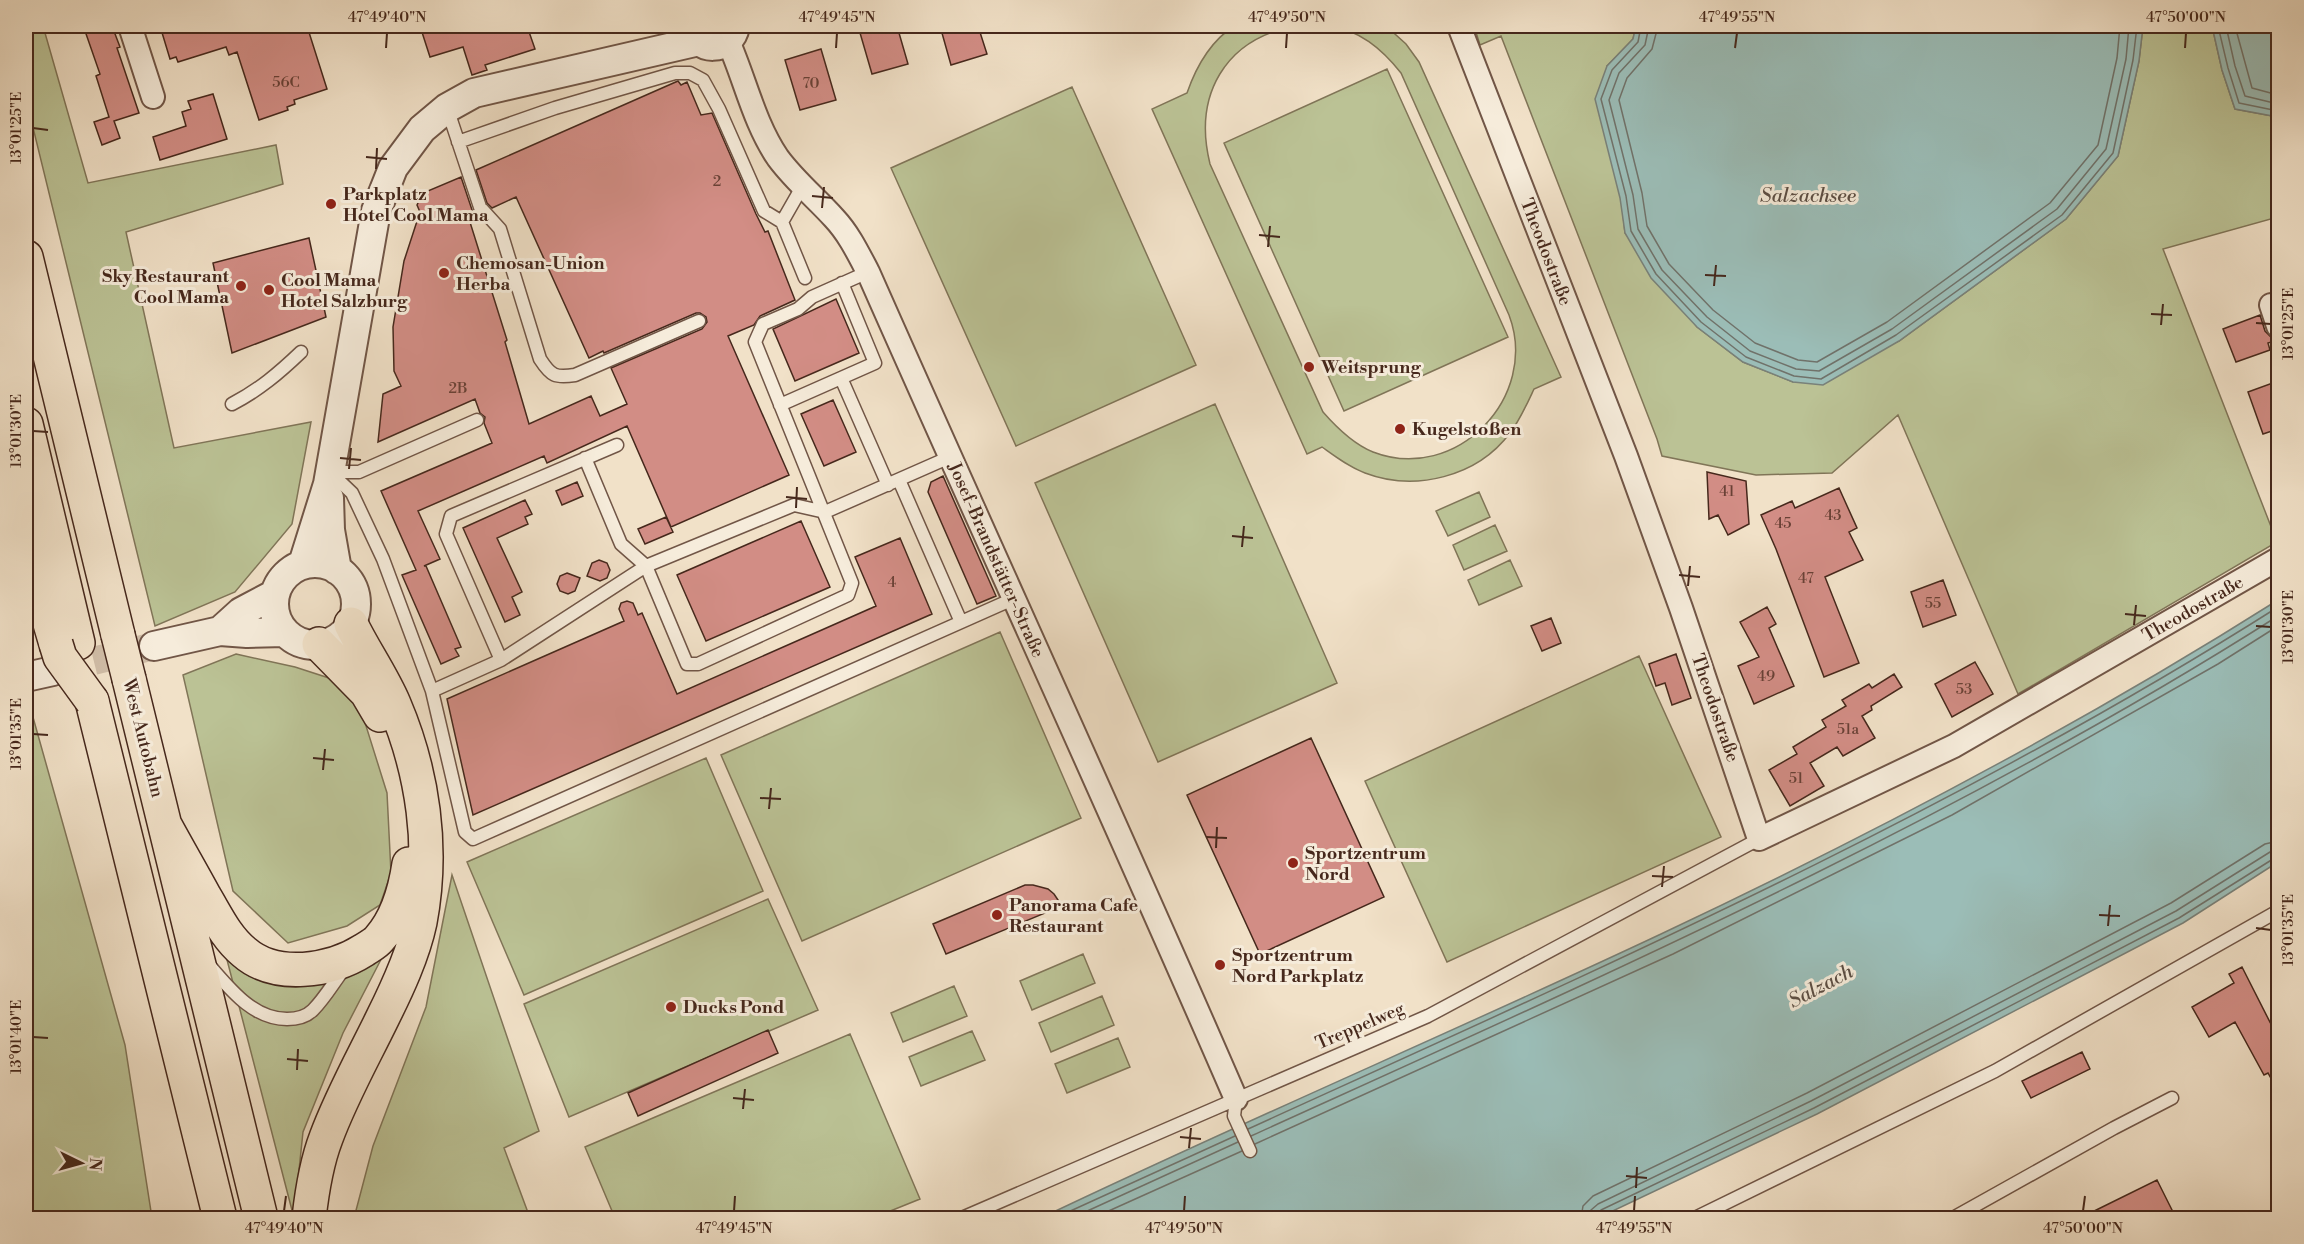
<svg xmlns="http://www.w3.org/2000/svg" width="2304" height="1244" font-family="'Libre Bodoni',serif">
  <style>
    .green { fill: #bbc295; stroke: #807558; stroke-width: 1.5 }
    .water { fill: #9bbdb7; stroke: #798179; stroke-width: 1.5 }
    .lines { fill: none; stroke-linecap: round; stroke-linejoin: round }
    .shore { stroke: #70726a; stroke-width: 1.5 }
    .building { fill: #d28d85; stroke: #46281c; stroke-width: 1.5 }
    .tertiary-tunnel { stroke: #cfbca6; stroke-width: 28; stroke-dasharray: 28 14; stroke-linecap: butt }
    .service-casing { stroke: #715647; stroke-width: 15 }
    .minor-casing { stroke: #715647; stroke-width: 26 }
    .tertiary-casing { stroke: #715647; stroke-width: 32 }
    .motorway-casing { stroke: #46281c; stroke-width: 36 }
    .service { stroke: #f6ecdb; stroke-width: 12 }
    .minor { stroke: #f6ecdb; stroke-width: 22 }
    .tertiary { stroke: #f6ecdb; stroke-width: 28 }
    .motorway { stroke: #f1e1c8; stroke-width: 33 }
    .rail { stroke: #46281c; stroke-width: 4.5; stroke-dasharray: 10 10; stroke-linecap: butt }
    .motorway-bridge-casing { stroke: #46281c; stroke-width: 36; stroke-linecap: butt }
    .motorway-bridge { stroke: #f1e1c8; stroke-width: 33 }
    .ticks { fill: none; stroke: #46281c; stroke-width: 2 }
    .poi-dot { fill: #8f2418; stroke: #f6ecdb; stroke-width: 2 }
    .labels { text-anchor: middle; dominant-baseline: central; stroke-width: 6; stroke-linejoin: round; paint-order: stroke }
    .number-label { font-size: 15px; fill: #694136 }
    .poi-label { font-size: 18px; font-weight: bold; fill: #46281c; stroke: #f6ecdb; text-anchor: start }
    .street-label { font-size: 18px; fill: #46281c; stroke: #f6ecdb }
    .water-label { font-size: 20px; font-style: italic; fill: #5b4d43; stroke: #f6ecdb }
    .neatline { fill: none; stroke: #46281c; stroke-width: 2 }
    .ticks-label { font-size: 15px; text-anchor: middle; fill: #46281c }
  </style>
  <rect width="100%" height="100%" fill="#f1e1c8"/>
  <filter id="stains"><feTurbulence type="fractalNoise" baseFrequency=".00333" numOctaves="4"/><feColorMatrix values="0 0 0 0 .2 0 0 0 0 .09 0 0 0 0 .02 0 0 0 .5 -.17"/></filter>
  <radialGradient id="worn" r=".72"><stop offset=".6" stop-color="#630" stop-opacity="0"/><stop offset="1" stop-color="#630" stop-opacity=".3"/></radialGradient>
  <path class="green" d="M26 26H43L88 183 276 145 283 184 126 232 174 448 311 422 292 524 235 592 155 626 26 99Z
    M1234 26H1295C1225 39 1193 95 1210 164L1323 412C1337 428 1353 444 1373 452 1456 484 1540 397 1509 315L1401 73C1382 49 1359 29 1327 26H1386L1406 44 1419 62 1561 377 1534 389C1527 404 1520 420 1510 433 1477 477 1415 492 1365 473 1349 467 1336 457 1322 447L1307 454 1152 109 1187 93C1196 67 1211 41 1234 26Z
    M1474 26H1636L1633 39 1607 66 1625 233 1697 327 1743 362 1793 382 1899 341 2066 219 2118 156 2139 61 2143 26H2212L2222 70 2235 109 2278 117V217L2163 249 2277 542 2018 694 1898 415 1832 473 1756 475 1662 456 1657 439 1501 36 1480 45Z
    M1387 69 1508 337 1344 411 1224 143Z
    M1072 87 1196 365 1016 446 891 168Z
    M1215 404 1337 683 1158 762 1035 483Z
    M1479 492 1490 517 1448 536 1436 511Z
    M1495 525 1507 551 1464 570 1453 545Z
    M1510 560 1522 586 1479 605 1468 580Z
    M1000 632 1081 818 802 941 721 755Z
    M236 654 295 667 335 680 362 713 387 793 391 873 380 905 347 926 288 943 233 891 183 675Z
    M1639 656 1721 837 1447 962 1365 781Z
    M29 703 125 1045 152 1218H26V704Z
    M706 758 763 891 524 995 467 862Z
    M452 875 539 1131 504 1148 530 1218H354L373 1146 426 1007Z
    M768 899 818 1010 569 1117 524 1004Z
    M389 944 343 1033 303 1132 294 1218 225 952 274 980Z
    M1083 954 1095 983 1032 1010 1020 981Z
    M954 986 967 1016 903 1042 891 1013Z
    M1102 996 1114 1025 1051 1052 1039 1023Z
    M972 1031 985 1060 921 1086 909 1057Z
    M850 1034 920 1199 873 1218H615L585 1147Z
    M1118 1038 1130 1067 1067 1093 1055 1064Z"/>
  <path class="water" d="M1636 26H2143L2139 61 2118 156 2066 219 1899 341 1823 385 1793 382 1743 362 1697 327 1651 278 1625 233 1620 198 1595 99 1607 66 1633 39Z
    M2212 26H2278V117L2235 109 2222 70Z
    M2278 600V862L2183 923 1817 1114 1598 1218H1041C1246 1120 1455 1031 1661 934 1871 835 2082 724 2278 600Z"/>
  <g class="lines">
    <path class="shore" d="M1641 26 1638 42 1612 70 1601 99 1626 196 1631 231 1656 274 1701 322 1746 357 1794 376 1821 379 1896 335 2062 215 2113 153 2133 60 2137 26
      M1649 26 1645 45 1619 73 1609 100 1633 195 1638 229 1662 270 1707 317 1750 351 1796 369 1819 371 1892 329 2057 209 2106 149 2126 59 2129 26
      M1658 26 1652 49 1627 78 1619 100 1642 193 1647 226 1669 264 1713 310 1755 343 1798 360 1817 362 1887 322 2050 203 2098 145 2117 58 2120 26
      M2218 26 2228 68 2239 103 2278 111
      M2226 26 2235 66 2245 96 2278 104
      M2235 26 2252 88 2278 95
      M1248 1129C1599 969 1952 814 2278 607
      M1251 1136C1601 977 1954 822 2278 616
      M1255 1144 1673 954 1952 815 2218 664 2278 626
      M1055 1218 1235 1136
      M1072 1218 1238 1142
      M1093 1218 1242 1151
      M1581 1218 1583 1206 1593 1196 1807 1093 2171 903 2265 844 2278 841
      M1590 1218 1591 1210 1598 1204 1811 1101 2176 911 2270 852 2278 850
      M1597 1218 1601 1210 1814 1108 2179 918 2273 859 2278 858"/>
  </g>
  <path class="building" d="M92 26H112L120 47 117 48 139 113 114 121 120 138 102 145 94 122 109 117 96 76 100 74 84 28Z
    M160 26H307L327 89 294 100 295 104 287 107 288 110 259 120 237 52 229 55 226 47 178 62 176 57 170 59Z
    M420 26H527L535 49 485 65 487 70 472 75 463 47 430 57Z
    M858 26H897L908 64 872 74Z
    M940 26H978L987 54 951 65Z
    M821 49 836 100 800 110 785 60Z
    M678 81 681 85 687 82 701 115 712 113 756 214 765 232 768 231 795 300 760 316 754 325 728 336 789 475 671 527 627 426 547 463 544 456 418 511 440 559 424 566H426L461 647 455 649 459 656 441 664 402 575 416 570 381 491 492 443 484 423 485 417 480 413 475 399 378 442 383 394 401 386 394 371 393 327 404 261 420 212 417 205 423 193 461 177 472 210 477 216 469 219 507 340 505 342 529 424 591 396 600 416 627 404 611 368 702 329 707 322 706 317 700 313H696L604 353 603 351 589 358 516 197 492 208 487 203 476 170Z
    M213 94 227 139 160 160 153 137 186 126 182 112 191 109 188 101Z
    M309 238 326 317 232 353 213 263Z
    M836 299 859 353 795 381 773 329Z
    M2260 315 2265 331 2275 341 2268 343 2270 350 2236 362 2223 329Z
    M2278 381V429L2263 434 2248 392Z
    M833 400 856 452 824 466 801 414Z
    M1707 472 1746 481 1749 524 1728 535 1718 515 1709 519Z
    M943 476 996 596 977 604 928 492 931 482Z
    M577 482 583 496 562 505 556 491Z
    M1839 488 1857 528 1849 532 1863 560 1825 577 1859 663 1824 677 1776 549 1761 515 1792 501 1795 508Z
    M525 500 532 514 525 517 528 524 497 538 522 592 512 597 520 615 505 622 463 528Z
    M666 517 673 532 645 544 638 529Z
    M801 521 830 587 706 641 677 575Z
    M900 538 932 614 473 815 447 699 624 621 619 609 621 603 627 601 633 603 638 615 642 613 677 694 876 606 855 557Z
    M599 560 607 563 610 570 607 578 600 581 587 576 592 563Z
    M567 573 580 578 575 591 568 594 560 591 557 584 560 576Z
    M1943 580 1956 615 1923 627 1911 592Z
    M1767 607 1776 624 1769 628 1794 686 1754 704 1738 666 1759 657 1740 622Z
    M1551 618 1561 643 1542 651 1531 626Z
    M1676 654 1691 698 1672 705 1665 683 1656 686 1649 664Z
    M1975 662 1993 694 1952 717 1935 684Z
    M1894 674 1902 687 1871 706 1872 710 1862 716 1875 738 1843 756 1837 747 1810 763 1824 786 1790 806 1769 770 1797 754 1793 747 1826 727 1822 720 1846 706 1842 700 1869 684 1872 688Z
    M1311 738 1384 897 1260 954 1187 795Z
    M1025 885H1033L1048 889 1054 894 1062 906 946 954 933 924Z
    M2242 967 2278 1038V1091L2268 1073 2264 1075 2235 1022 2209 1037 2192 1007 2234 983 2229 974Z
    M768 1030 778 1053 638 1116 628 1093Z
    M2082 1052 2090 1069 2031 1098 2022 1081Z
    M2157 1180 2176 1218H2080Z"/>
  <g class="lines">
    <path class="tertiary-tunnel" d="M53 671 154 646"/>
    <g class="service-casing">
      <path id="service" d="M447 108 480 207 500 229 540 359C551 376 555 378 575 375L699 321
        M458 142 555 108 675 73H690L703 80 719 109 764 211 782 222 805 278
        M782 222 802 187
        M841 378 888 485
        M232 404C259 390 279 373 301 352
        M780 405 875 363 842 283
        M585 458 621 544 646 566 687 664H698L848 595 852 583 755 342 763 324 798 309 812 297 868 272
        M330 472H359L477 420
        M331 473 352 493 383 559 432 691 465 832 473 839 1013 599
        M899 480 961 622
        M501 660 446 534 451 516 617 445
        M432 691 501 660 646 566 794 505 825 512 950 457
        M209 965C230 989 253 1019 287 1019 297 1019 306 1017 313 1010 325 998 334 982 344 969
        M1236 1099 1234 1116 1250 1151
        M962 1218 1428 1016 1759 839
        M1695 1218 1995 1071 2278 911
        M1953 1218 2114 1128 2172 1098"/>
    </g>
    <g class="minor-casing">
      <path id="minor" d="M130 26 153 97
        M1459 26 1626 456 1681 608 1759 839 1954 746 2278 559
        M728 41C745 79 754 123 778 158 795 181 816 198 834 218 849 234 858 253 868 272 990 548 1116 822 1236 1099
        M2271 305 2278 326"/>
    </g>
    <g class="tertiary-casing">
      <path id="tertiary" d="M692 26C695 53 731 52 735 26
        M329 498 330 530 337 570
        M274 604a41 41 0 1 1 82 0a41 41 0 1 1-82 0Z
        M303 564 328 484 376 211 393 168 422 129 447 108 474 93 699 41
        M220 631 241 612 275 594
        M154 646 220 631 247 633 285 632
        M26 677 53 671"/>
    </g>
    <g class="motorway-casing">
      <path id="motorway" d="M26 257 118 635
        M26 424 78 643
        M26 542 56 644
        M319 644 367 693 380 715
        M129 679 261 1218
        M92 701 220 1218
        M165 825C178 849 192 873 205 897 217 917 226 937 244 952 276 980 331 971 364 950 368 947 375 944 379 939 397 919 405 891 409 864
        M309 1218C312 1191 316 1164 326 1138 341 1097 363 1058 382 1019 397 989 413 955 420 922 434 848 423 772 394 704 382 676 364 651 351 624"/>
    </g>
    <use href="#service" class="service"/>
    <use href="#minor" class="minor"/>
    <use href="#tertiary" class="tertiary"/>
    <use href="#motorway" class="motorway"/>
    <path class="rail" d="M2269 1218 2278 1212"/>
    <g class="motorway-bridge-casing">
      <path id="motorway-bridge" d="M118 635 129 679
        M56 644 60 657 92 701"/>
    </g>
    <use href="#motorway-bridge" class="motorway-bridge"/>
  </g>
  <path class="ticks" d="M386 48 387 33M836 48 837 33M1286 48 1287 33M1735 48 1737 33M2185 48 2186 33M33 128 48 130M366 157 387 159M376 169 377 148M812 196 833 198M822 208 824 187M1259 235 1280 237M1268 247 1270 226M1705 275 1726 276M1714 286 1716 265M2151 314 2172 315M2256 323 2271 324M2161 325 2163 304M33 431 48 432M340 458 361 460M349 469 351 448M786 497 807 499M796 508 797 487M1232 536 1253 538M1242 547 1244 526M1679 575 1700 577M1688 586 1690 566M2125 614 2146 616M2134 625 2136 605M2256 626 2271 627M33 734 48 735M313 758 334 760M323 770 325 749M760 798 781 799M769 809 771 788M1206 837 1227 838M1216 848 1217 827M1652 876 1673 877M1662 887 1664 866M2099 915 2120 916M2108 926 2110 905M2256 928 2271 930M33 1037 48 1038M287 1059 308 1061M297 1070 298 1049M733 1098 754 1100M743 1109 745 1089M1180 1137 1201 1139M1189 1148 1191 1128M1626 1176 1647 1178M1636 1188 1637 1167M284 1211 286 1196M734 1211 735 1196M1184 1211 1185 1196M1634 1211 1635 1196M2083 1211 2085 1196"/>
  <g class="poi-dot">
    <circle cx="331" cy="204" r="6"/>
    <circle cx="444" cy="273" r="6"/>
    <circle cx="241" cy="286" r="6"/>
    <circle cx="269" cy="290" r="6"/>
    <circle cx="1309" cy="367" r="6"/>
    <circle cx="1400" cy="429" r="6"/>
    <circle cx="1293" cy="863" r="6"/>
    <circle cx="997" cy="915" r="6"/>
    <circle cx="1220" cy="965" r="6"/>
    <circle cx="671" cy="1007" r="6"/>
  </g>
  <g class="labels">
    <g class="number-label">
      <text x="286" y="82">56C</text>
      <text x="811" y="83">70</text>
      <text x="717" y="181">2</text>
      <text x="458" y="388">2B</text>
      <text x="1727" y="491">41</text>
      <text x="1833" y="515">43</text>
      <text x="1783" y="523">45</text>
      <text x="1806" y="578">47</text>
      <text x="892" y="582">4</text>
      <text x="1933" y="603">55</text>
      <text x="1766" y="676">49</text>
      <text x="1964" y="689">53</text>
      <text x="1848" y="729">51a</text>
      <text x="1796" y="778">51</text>
    </g>
    <g class="poi-label">
      <text x="343" y="194">Parkplatz<tspan x="343" dy="21">Hotel Cool Mama</tspan></text>
      <text x="456" y="263">Chemosan-Union<tspan x="456" dy="21">Herba</tspan></text>
      <text x="229" y="276" text-anchor="end">Sky Restaurant<tspan x="229" dy="21">Cool Mama</tspan></text>
      <text x="281" y="280">Cool Mama<tspan x="281" dy="21">Hotel Salzburg</tspan></text>
      <text x="1321" y="367">Weitsprung</text>
      <text x="1412" y="429">Kugelstoßen</text>
      <text x="1305" y="853">Sportzentrum<tspan x="1305" dy="21">Nord</tspan></text>
      <text x="1009" y="905">Panorama Cafe<tspan x="1009" dy="21">Restaurant</tspan></text>
      <text x="1232" y="955">Sportzentrum<tspan x="1232" dy="21">Nord Parkplatz</tspan></text>
      <text x="683" y="1007">Ducks Pond</text>
    </g>
    <g class="street-label">
      <text transform="translate(1546 252) rotate(69)">Theodostraße</text>
      <text transform="translate(996 560) rotate(66)">Josef-Brandstätter-Straße</text>
      <text transform="translate(2193 609) rotate(-30)">Theodostraße</text>
      <text transform="translate(1715 708) rotate(71)">Theodostraße</text>
      <text transform="translate(143 738) rotate(76)">West Autobahn</text>
      <text transform="translate(1360 1026) rotate(-23)">Treppelweg</text>
    </g>
    <g class="water-label">
      <text x="1808" y="196">Salzachsee</text>
      <text transform="translate(1821 987) rotate(-28)">Salzach</text>
    </g>
  </g>
  <rect width="2304" height="1244" fill="none" stroke="#f1e1c8" stroke-width="66"/>
  <g transform="translate(81 1163) rotate(95)" stroke="#f6ecdb" stroke-width="4.5" paint-order="stroke">
  <path d="M0-4.5L10 22L0 15L-10 22Z" fill="#46281c"/>
  <text y="-9" font-size="16" font-weight="bold" text-anchor="middle" fill="#46281c">N</text>
  </g>
  <rect x="33" y="33" width="2238" height="1178" class="neatline"/>
  <g class="ticks-label">
    <text x="387" y="22">47°49'40"N</text>
    <text x="837" y="22">47°49'45"N</text>
    <text x="1287" y="22">47°49'50"N</text>
    <text x="1737" y="22">47°49'55"N</text>
    <text x="2186" y="22">47°50'00"N</text>
    <text transform="translate(16 128) rotate(-90)" y="5">13°01'25"E</text>
    <text transform="translate(2288 324) rotate(-90)" y="5">13°01'25"E</text>
    <text transform="translate(16 431) rotate(-90)" y="5">13°01'30"E</text>
    <text transform="translate(2288 627) rotate(-90)" y="5">13°01'30"E</text>
    <text transform="translate(16 734) rotate(-90)" y="5">13°01'35"E</text>
    <text transform="translate(2288 930) rotate(-90)" y="5">13°01'35"E</text>
    <text transform="translate(16 1037) rotate(-90)" y="5">13°01'40"E</text>
    <text x="284" y="1233">47°49'40"N</text>
    <text x="734" y="1233">47°49'45"N</text>
    <text x="1184" y="1233">47°49'50"N</text>
    <text x="1634" y="1233">47°49'55"N</text>
    <text x="2083" y="1233">47°50'00"N</text>
  </g>
  <rect width="100%" height="100%" filter="url(#stains)"/>
  <rect width="100%" height="100%" fill="url(#worn)"/>
</svg>
